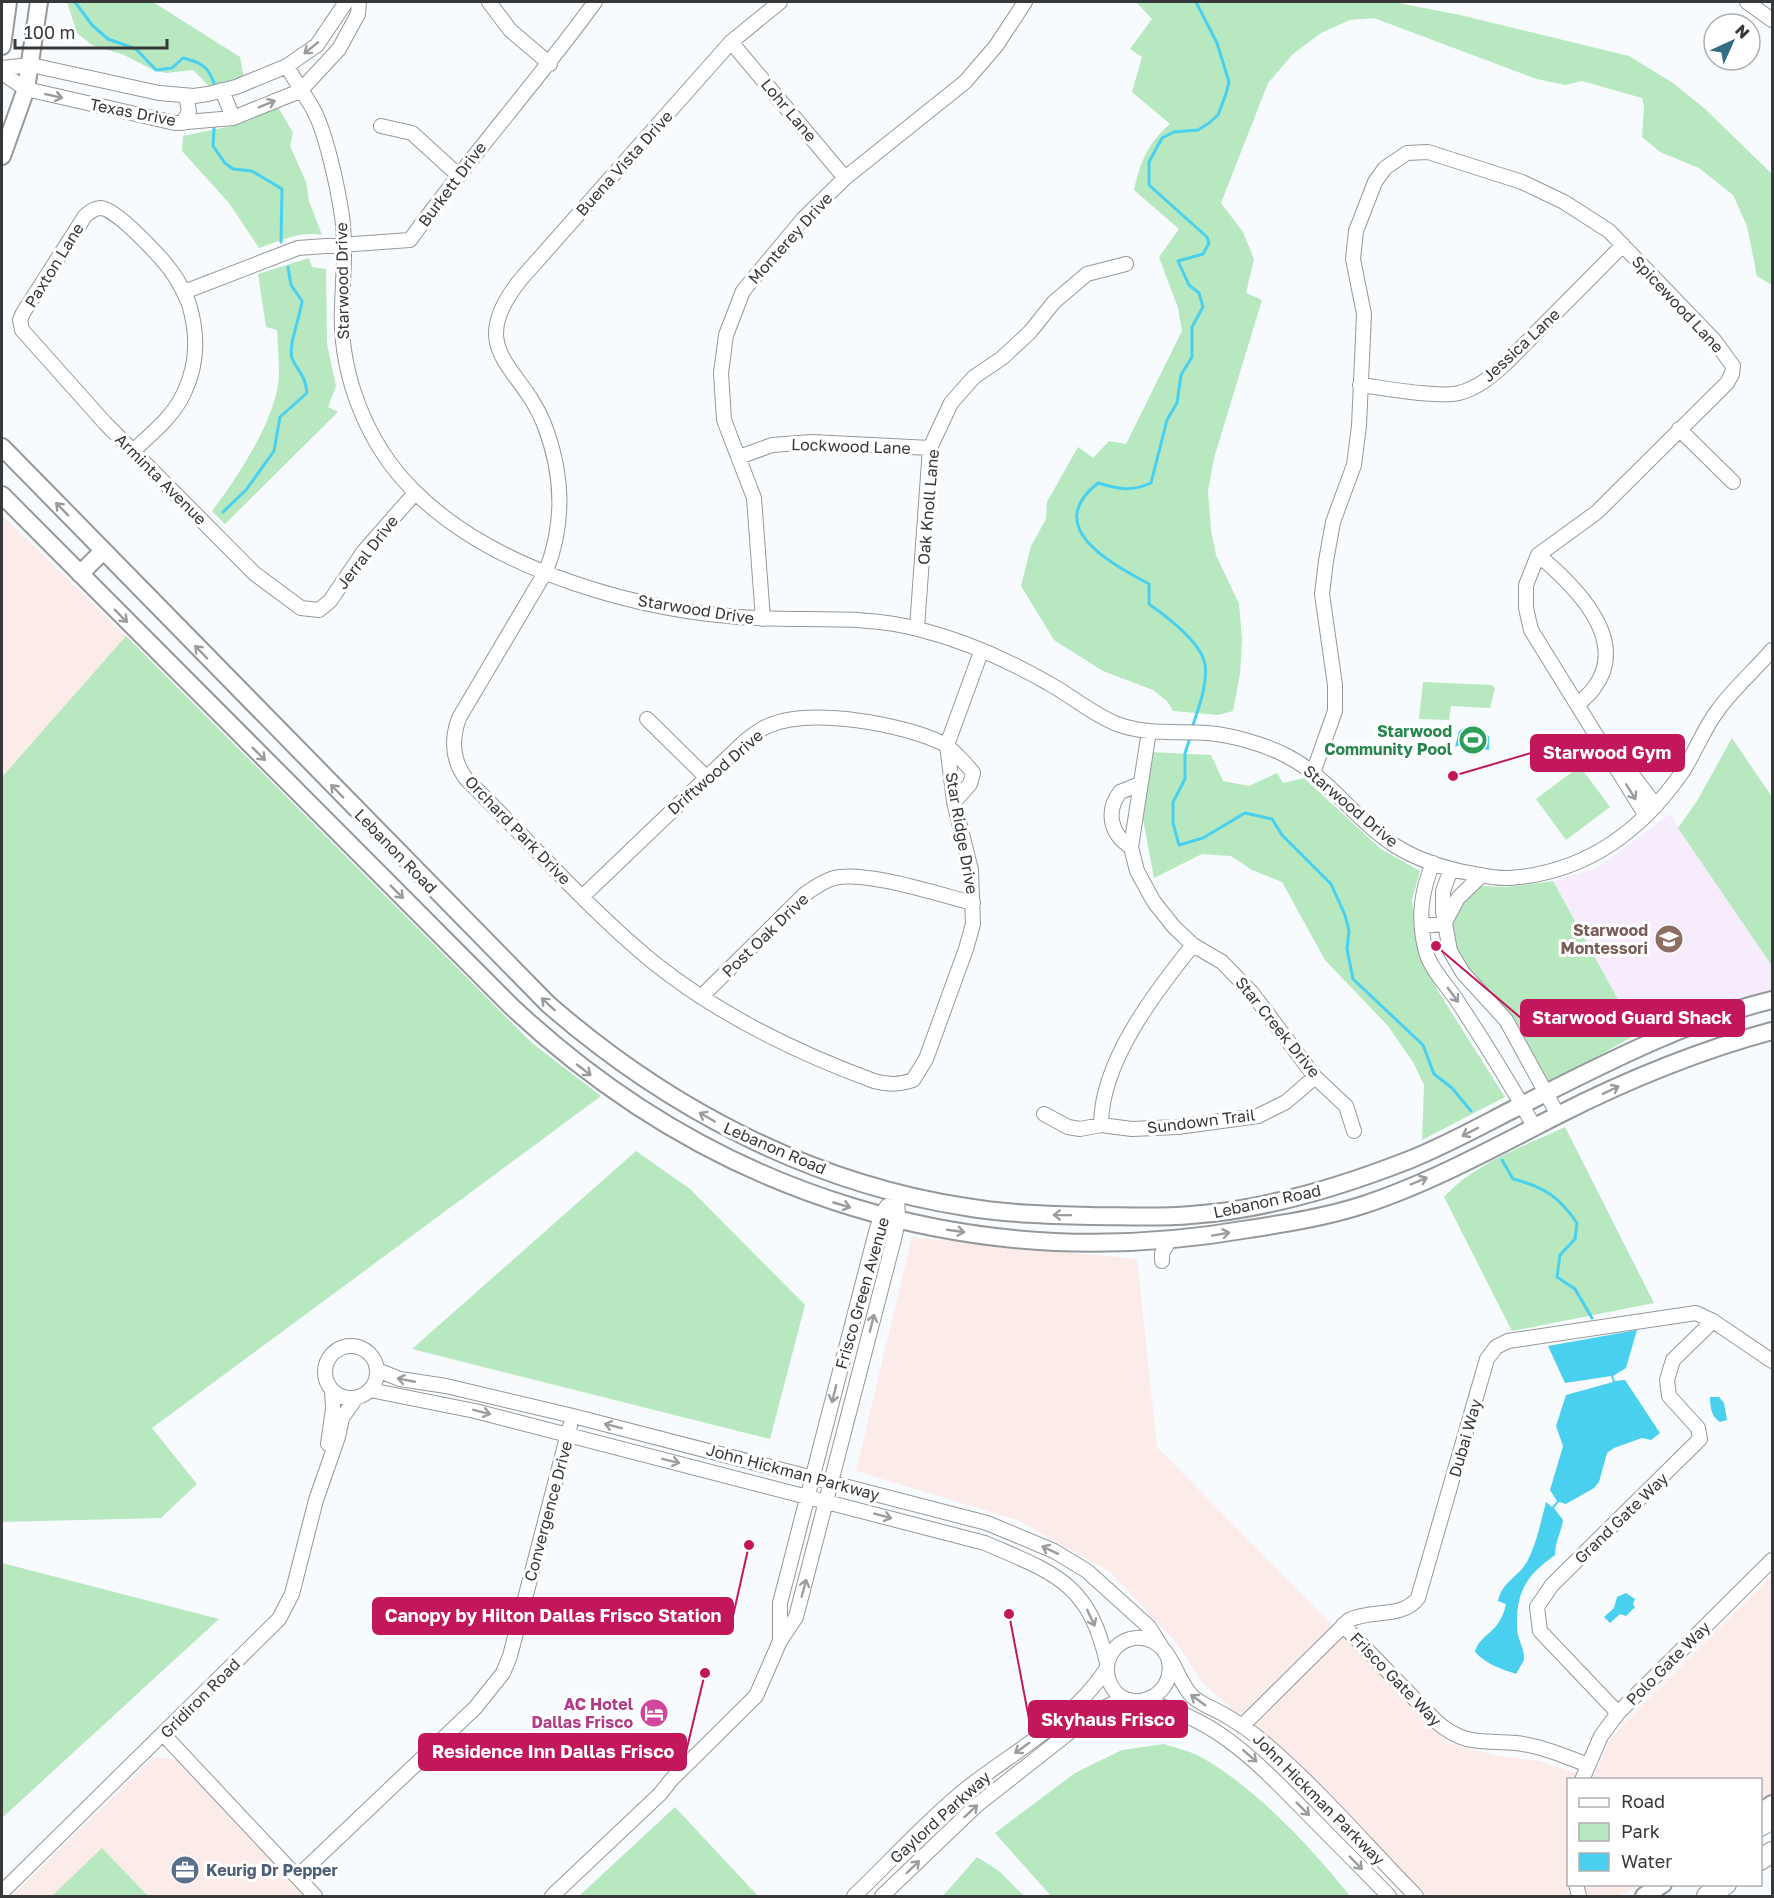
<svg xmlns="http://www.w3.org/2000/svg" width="1774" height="1898" font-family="'Golos Text',sans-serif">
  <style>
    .commercial { fill: #fcece9 }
    .education { fill: #f6ecfc }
    .green { fill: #b7e8bf }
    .water { fill: #4ad0ef }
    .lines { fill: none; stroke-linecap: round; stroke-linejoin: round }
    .stream { stroke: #4ad0ef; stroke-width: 3 }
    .minor-casing { stroke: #95989b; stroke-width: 16 }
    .major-casing { stroke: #95989b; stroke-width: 20 }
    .highway-casing { stroke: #95989b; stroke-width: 22 }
    .minor { stroke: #fff; stroke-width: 14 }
    .major { stroke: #fff; stroke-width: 16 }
    .highway { stroke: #fff; stroke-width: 20 }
    .oneway { stroke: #9b9c9c }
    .labels { text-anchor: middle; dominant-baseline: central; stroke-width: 6; stroke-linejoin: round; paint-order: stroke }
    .street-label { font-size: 16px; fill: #37383a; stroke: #fff }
    .leisure-label { font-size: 16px; font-weight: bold; fill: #27864d; stroke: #fff; text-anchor: end }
    .education-label { font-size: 16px; font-weight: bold; fill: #785e54; stroke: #fff; text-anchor: end }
    .hotel-label { font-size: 16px; font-weight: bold; fill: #b23c85; stroke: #fff; text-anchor: end }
    .service-label { font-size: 16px; font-weight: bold; fill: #4e5e75; stroke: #fff; text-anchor: start }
    .leader { fill: none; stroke: #c2185b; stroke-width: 2 }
    .callout-dot { fill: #c2185b; stroke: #fff; stroke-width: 2 }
    .callout { fill: #c2185b; stroke: #c2185b; stroke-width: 2 }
    .callout-label { font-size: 18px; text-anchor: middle; font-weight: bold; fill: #fff }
  </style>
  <rect width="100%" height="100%" fill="#f7fbfe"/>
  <path class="commercial" d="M2 515 126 636 2 777Z
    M912 1237 1137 1259 1157 1447 1448 1743 1495 1755 1540 1761 1592 1779 1609 1741 1625 1722 1772 1575V1799L1761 1808 1760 1780H1568V1884L1641 1885 1617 1896H1427L1318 1785 1204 1684 1173 1639 1110 1572 1017 1520 856 1471Z
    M154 1757 178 1760 308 1896H12Z"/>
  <path class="education" d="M1670 814 1772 966V991L1637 1034 1553 881 1597 868Z"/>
  <path class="green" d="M67 2H153L240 57 244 79 210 87 193 70 167 73 155 71 124 55 92 45 77 33Z
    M1136 2H1393L1460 15 1629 56 1673 83 1704 108 1772 174V285L1757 276 1747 226 1733 195 1699 168 1660 152 1642 137 1644 107 1642 98 1582 81 1565 85 1537 79 1374 18 1350 20 1321 33 1293 54 1268 83 1221 203 1243 232 1254 259 1246 293 1262 300 1214 458 1208 491 1211 530 1216 555 1239 604 1242 639 1240 674 1233 711 1218 715 1173 711 1167 701 1153 690 1103 671 1054 640 1021 586 1031 546 1046 519 1047 502 1078 447 1093 458 1109 441 1126 444 1182 331 1178 308 1159 257 1179 229 1134 190C1140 162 1148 143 1170 124L1132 92 1142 57 1130 49 1152 19Z
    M278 107 293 133 290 146 306 182 309 201 322 235C300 231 280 241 259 248L229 203 182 151 183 136 236 125Z
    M309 258 312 267 326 269 327 344 336 386 328 407 338 412 225 524 212 511C237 478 277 418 279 376 279 361 278 345 277 330L266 327 258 274Z
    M126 636 532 1043 601 1096 152 1428 197 1484 161 1518 2 1522V777Z
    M1423 682 1492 685 1495 688 1490 708 1451 706 1449 720 1419 719Z
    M1732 738 1772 797V966L1678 828 1697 801Z
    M1151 752 1211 755 1223 781 1249 786 1277 773 1283 783 1304 778 1381 849 1420 871 1412 900 1420 953 1438 991 1505 1097 1422 1140 1424 1085 1413 1062 1388 1026 1325 960 1282 882 1252 870 1231 856 1202 854 1154 878 1142 814Z
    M1576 769H1582L1610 807 1566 840 1536 799Z
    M1553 881 1637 1034 1568 1073 1544 1082 1511 1017 1460 958 1451 925 1459 903 1481 886 1505 887Z
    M1565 1127 1654 1303 1512 1331 1444 1197C1475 1163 1523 1147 1565 1127Z
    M636 1151 690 1189 805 1305 770 1439 412 1349Z
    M2 1563 219 1619 2 1818Z
    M1164 1744C1176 1748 1189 1751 1199 1756 1254 1786 1311 1847 1350 1896H1051L995 1833 1075 1773 1122 1750Z
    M675 1807 758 1896H579Z
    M102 1848 148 1896H52Z
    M977 1857 999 1871 1024 1896H943Z"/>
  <path class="water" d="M1464 728 1489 736V750L1460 745 1455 747 1459 731Z
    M1637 1330 1626 1368 1613 1376 1615 1381 1625 1380 1660 1433 1651 1440 1642 1438 1614 1448 1607 1453 1599 1482 1594 1488 1566 1504 1559 1502 1554 1508 1563 1520C1561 1533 1555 1542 1555 1555 1527 1575 1516 1591 1517 1627 1517 1639 1525 1649 1524 1660L1516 1674C1501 1669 1486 1664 1475 1652 1479 1634 1500 1634 1506 1604L1498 1601C1502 1581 1519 1577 1528 1560 1537 1542 1541 1521 1546 1502L1552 1507 1557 1501 1550 1490 1563 1446 1556 1426 1566 1395 1613 1382 1611 1376 1565 1383 1548 1346Z
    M1710 1397H1719L1724 1403 1727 1420 1720 1422C1711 1417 1710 1406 1710 1397Z
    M1626 1593 1635 1599 1633 1604 1635 1607 1626 1616 1620 1614 1610 1623 1604 1617 1614 1608 1617 1597Z"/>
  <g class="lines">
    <path class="stream" d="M75 2 92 25 108 39 136 49 156 70 172 68 183 58C200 62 208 66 214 83
      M214 128 213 146 225 163 233 169 252 171 282 189 281 242
      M223 512 246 490 274 451 280 417 307 393C305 373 298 373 292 358 288 346 300 317 302 301L291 285 288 267
      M1192 728C1198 709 1208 685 1205 664 1201 642 1166 616 1149 604V584C1110 563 1042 527 1098 483 1118 489 1131 492 1151 483L1167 420 1177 403 1181 375 1192 357V327L1203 307 1199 293 1189 285 1178 261 1203 254 1209 243 1207 237 1149 185V162L1162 138 1174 132 1198 130 1209 123 1218 115 1226 94 1229 82 1217 43 1196 2
      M1190 738 1185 753V779L1173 802V823L1179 845 1203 838 1245 813 1272 819 1282 835 1331 884 1345 915 1349 931 1347 949 1353 979 1423 1045 1434 1074 1452 1088 1471 1111
      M1502 1160 1513 1179C1545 1187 1559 1197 1577 1223L1575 1239 1560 1255 1557 1277 1575 1289 1592 1318"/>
    <g class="minor-casing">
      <path id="minor" d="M489 2 510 30 550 64
        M780 2 731 42 521 279C463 351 521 365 544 424 563 473 565 523 546 571L459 718C451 740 452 761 467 780 529 840 586 907 653 962 719 1015 795 1052 874 1081 888 1085 899 1085 913 1080L926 1059 966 949 973 924 971 870 954 802 947 745 981 652
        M1747 2 1772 20
        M731 42 845 178
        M287 66C295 81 305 95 313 109 326 132 338 189 342 216 346 247 343 276 342 307 339 373 366 443 413 490 494 572 644 613 757 618 810 621 865 615 918 629 962 640 1008 660 1048 683 1072 696 1092 714 1117 724 1146 735 1177 731 1207 733 1232 735 1263 744 1285 755 1328 776 1354 819 1394 845 1416 859 1443 868 1469 873 1481 875 1496 879 1509 878 1584 873 1641 832 1683 771 1696 751 1704 728 1718 710 1734 688 1755 670 1772 650
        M2 68 31 65 159 93 194 96 208 94 236 87 287 66 317 45 346 2
        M2 73 26 89 175 123 233 118 300 91 339 49 358 14 359 2
        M222 90 233 118
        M183 123 189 111 186 96
        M381 126 412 133 457 174
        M184 292 298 248 410 240C469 158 536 83 595 2
        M1360 385C1385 388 1437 398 1459 393 1478 388 1492 376 1506 363L1623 245
        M1679 429 1733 482
        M133 451C152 433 173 417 184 393 198 364 198 334 189 304 185 294 180 284 174 275 165 261 117 209 101 208 94 208 90 212 85 216L23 313 20 320 22 330 105 423 255 574 301 608 319 610 330 601 364 551 415 493
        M739 457 772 445 812 442 930 448
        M1538 555C1573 584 1631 639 1594 688 1590 694 1583 699 1578 705
        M763 619 754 498 724 420 721 373 726 335 743 291 803 219 845 178 965 82 996 46 1025 2
        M917 628 930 448 951 403 974 377 1002 358 1030 332 1054 302 1087 274 1126 264
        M647 719 705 776
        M1149 731 1131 847 1137 871 1154 902 1174 927 1193 945 1222 962 1252 993 1315 1077 1346 1106 1354 1131
        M1612 748 1656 806
        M1313 773 1335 711V685L1322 594 1326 561 1333 522 1354 465 1359 426 1364 314 1353 259 1356 231 1375 182 1385 168 1407 153 1428 152 1522 182 1564 202 1609 231 1714 340 1733 366 1732 374 1727 383 1597 512 1538 555 1526 585V608L1531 630 1646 816
        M1131 847C1111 835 1105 812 1120 792L1140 784
        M1433 863C1421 892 1418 917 1425 948 1429 968 1447 985 1458 1002 1485 1043 1511 1085 1535 1128
        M1451 869 1443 891V912L1450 951 1463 973 1506 1020 1558 1115
        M582 897 745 741C752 736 760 729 768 726 810 707 904 724 944 744 949 746 969 767 973 773L970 784 954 802
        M1422 926 1444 924 1458 898 1482 875
        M701 997 805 894C814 888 823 881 834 878 865 870 940 895 973 903
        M1044 1114 1068 1127 1080 1129 1101 1125 1132 1129 1178 1127 1258 1116 1286 1102 1315 1077
        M1101 1125C1101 1062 1155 992 1193 945
        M1162 1261V1253L1169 1241
        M325 1372a26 26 0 1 1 52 0a26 26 0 1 1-52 0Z
        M377 1370 400 1379 446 1386 573 1416 987 1523 1054 1551 1087 1571 1149 1627 1166 1654
        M370 1390 475 1411 985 1543C1054 1573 1089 1582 1107 1663
        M328 1444 333 1409 332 1390
        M1343 1625 1437 1722C1464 1746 1483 1740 1516 1743 1541 1746 1565 1756 1588 1765
        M780 1640V1603L876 1232 881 1216 887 1206
        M1168 1658C1180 1697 1124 1720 1109 1681 1106 1672 1106 1662 1111 1654 1119 1639 1139 1633 1154 1642 1174 1653 1177 1682 1193 1697 1202 1705 1215 1709 1225 1715 1238 1723 1251 1731 1262 1741 1317 1787 1366 1845 1416 1896
        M1142 1702C1212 1714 1258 1763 1306 1812 1334 1840 1361 1868 1389 1896
        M1618 1713 1540 1631 1537 1607 1552 1585 1700 1439 1698 1428 1669 1396 1667 1380 1673 1360 1713 1321
        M1242 1726 1349 1620C1371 1609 1402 1619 1418 1598L1487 1359 1496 1347 1508 1341 1696 1313 1713 1321 1772 1361
        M163 1734 315 1896
        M1582 1780 1601 1736 1618 1713 1772 1560
        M297 1877 475 1708 503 1673 510 1656 570 1426
        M1576 1884 1579 1896
        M2 1892 279 1619 292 1594 316 1500 338 1437 342 1418 356 1398
        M552 1896 660 1794 672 1779 756 1696 780 1641 796 1617 894 1239 898 1220 897 1192
        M854 1896C891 1861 926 1821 966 1789 1014 1751 1073 1721 1107 1668
        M882 1896 977 1805 1094 1713 1112 1704 1130 1700"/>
    </g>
    <g class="major-casing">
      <path id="major" d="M2 46 8 2
        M2 156 26 89 39 2
        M2 447 548 1004C666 1107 809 1183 966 1207 1007 1214 1050 1215 1092 1216 1124 1216 1158 1218 1191 1215 1265 1210 1340 1187 1409 1160 1444 1146 1477 1128 1510 1111 1594 1069 1681 1022 1772 1000
        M2 495 511 1006C714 1197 974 1277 1249 1229 1287 1223 1326 1217 1363 1205 1428 1184 1496 1147 1556 1116 1625 1081 1697 1051 1772 1031
        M80 574 103 551
        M1760 1813 1772 1804
        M1644 1896 1663 1884"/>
    </g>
    <g class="highway-casing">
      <path id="highway" d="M1760 1826 1772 1819
        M1760 1860 1772 1852
        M1707 1896 1726 1884"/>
    </g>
    <use href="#minor" class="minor"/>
    <use href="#major" class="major"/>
    <use href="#highway" class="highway"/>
  </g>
  <defs><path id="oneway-shaft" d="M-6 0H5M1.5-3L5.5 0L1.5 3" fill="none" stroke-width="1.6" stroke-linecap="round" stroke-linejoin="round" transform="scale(1.5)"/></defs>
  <g class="oneway">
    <use href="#oneway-shaft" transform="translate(311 48) rotate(141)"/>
    <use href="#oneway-shaft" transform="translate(54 96) rotate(13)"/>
    <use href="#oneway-shaft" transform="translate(267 104) rotate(-22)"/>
    <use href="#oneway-shaft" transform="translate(62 509) rotate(-134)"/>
    <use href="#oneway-shaft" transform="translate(121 616) rotate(45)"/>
    <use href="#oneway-shaft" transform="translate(201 652) rotate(-134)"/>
    <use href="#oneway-shaft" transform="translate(259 754) rotate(45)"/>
    <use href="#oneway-shaft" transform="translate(337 791) rotate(-134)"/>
    <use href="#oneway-shaft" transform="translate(1631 792) rotate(58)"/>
    <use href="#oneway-shaft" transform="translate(397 892) rotate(45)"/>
    <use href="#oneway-shaft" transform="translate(1453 995) rotate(54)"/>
    <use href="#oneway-shaft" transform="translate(548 1004) rotate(-137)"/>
    <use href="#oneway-shaft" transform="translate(584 1070) rotate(38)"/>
    <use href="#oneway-shaft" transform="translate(1611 1090) rotate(-26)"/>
    <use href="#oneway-shaft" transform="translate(707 1117) rotate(-150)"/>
    <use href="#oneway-shaft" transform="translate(1470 1132) rotate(153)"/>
    <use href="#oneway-shaft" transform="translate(1419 1181) rotate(-23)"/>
    <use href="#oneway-shaft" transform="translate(842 1205) rotate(16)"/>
    <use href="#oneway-shaft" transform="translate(1062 1215) rotate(-179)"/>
    <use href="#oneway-shaft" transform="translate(956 1231) rotate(8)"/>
    <use href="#oneway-shaft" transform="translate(1221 1234) rotate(-10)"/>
    <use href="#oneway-shaft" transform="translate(872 1323) rotate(-76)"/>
    <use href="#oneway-shaft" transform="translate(406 1380) rotate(-169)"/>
    <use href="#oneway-shaft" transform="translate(834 1394) rotate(104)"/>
    <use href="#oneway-shaft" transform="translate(482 1412) rotate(14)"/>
    <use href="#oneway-shaft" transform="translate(613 1426) rotate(-166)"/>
    <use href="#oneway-shaft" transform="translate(671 1461) rotate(14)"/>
    <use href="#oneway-shaft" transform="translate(883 1516) rotate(15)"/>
    <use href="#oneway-shaft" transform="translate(1050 1550) rotate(-155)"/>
    <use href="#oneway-shaft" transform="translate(804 1588) rotate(-75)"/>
    <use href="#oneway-shaft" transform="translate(1091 1618) rotate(65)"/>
    <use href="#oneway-shaft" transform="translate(1198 1700) rotate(-144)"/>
    <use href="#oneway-shaft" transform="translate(1022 1748) rotate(144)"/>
    <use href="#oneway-shaft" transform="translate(1250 1756) rotate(41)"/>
    <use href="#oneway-shaft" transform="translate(1303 1809) rotate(45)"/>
    <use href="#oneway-shaft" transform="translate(971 1811) rotate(-43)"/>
    <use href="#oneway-shaft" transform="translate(1356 1863) rotate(46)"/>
    <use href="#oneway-shaft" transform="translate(913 1867) rotate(-44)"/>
  </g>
  <defs>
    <g id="stadium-disc" transform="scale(1.5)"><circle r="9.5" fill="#2e9e5b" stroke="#fff"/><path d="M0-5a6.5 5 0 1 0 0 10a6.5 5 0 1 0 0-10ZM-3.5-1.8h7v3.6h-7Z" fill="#fff"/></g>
    <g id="school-disc" transform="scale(1.5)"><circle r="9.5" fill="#8d6e63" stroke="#fff"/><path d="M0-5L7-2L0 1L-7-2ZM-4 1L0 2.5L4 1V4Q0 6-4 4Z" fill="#fff"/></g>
    <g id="hotel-disc" transform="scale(1.5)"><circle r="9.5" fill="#d1479c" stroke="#fff"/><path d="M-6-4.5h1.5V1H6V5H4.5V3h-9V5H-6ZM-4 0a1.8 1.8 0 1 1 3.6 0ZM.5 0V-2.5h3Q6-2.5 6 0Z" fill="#fff"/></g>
    <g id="office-disc" transform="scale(1.5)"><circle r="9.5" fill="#5c6f8a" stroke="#fff"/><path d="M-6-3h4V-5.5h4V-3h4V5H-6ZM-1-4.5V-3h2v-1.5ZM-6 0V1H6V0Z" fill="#fff"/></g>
  </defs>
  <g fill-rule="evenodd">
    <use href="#stadium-disc" x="1473" y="740"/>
    <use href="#school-disc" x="1669" y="939"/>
    <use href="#hotel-disc" x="654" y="1713"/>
    <use href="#office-disc" x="185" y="1870"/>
  </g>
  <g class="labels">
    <g class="street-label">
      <text transform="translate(789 110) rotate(50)">Lohr Lane</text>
      <text transform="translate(133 112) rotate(11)">Texas Drive</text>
      <text transform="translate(624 163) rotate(-48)">Buena Vista Drive</text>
      <text transform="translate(452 184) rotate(-53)">Burkett Drive</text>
      <text transform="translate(790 238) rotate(-48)">Monterey Drive</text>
      <text transform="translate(54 265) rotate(-58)">Paxton Lane</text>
      <text transform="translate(342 281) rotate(-91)">Starwood Drive</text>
      <text transform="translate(1678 304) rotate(47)">Spicewood Lane</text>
      <text transform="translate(1521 345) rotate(-43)">Jessica Lane</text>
      <text transform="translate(851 446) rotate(2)">Lockwood Lane</text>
      <text transform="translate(161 479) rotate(45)">Arminta Avenue</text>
      <text transform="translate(928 507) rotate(-85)">Oak Knoll Lane</text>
      <text transform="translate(367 552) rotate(-52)">Jerral Drive</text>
      <text transform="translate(696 609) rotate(9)">Starwood Drive</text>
      <text transform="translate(715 772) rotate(-41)">Driftwood Drive</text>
      <text transform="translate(1351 806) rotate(40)">Starwood Drive</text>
      <text transform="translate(518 830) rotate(46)">Orchard Park Drive</text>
      <text transform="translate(962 833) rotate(80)">Star Ridge Drive</text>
      <text transform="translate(396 851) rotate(46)">Lebanon Road</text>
      <text transform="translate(765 935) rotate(-44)">Post Oak Drive</text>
      <text transform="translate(1278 1027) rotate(51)">Star Creek Drive</text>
      <text transform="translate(1201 1121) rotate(-7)">Sundown Trail</text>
      <text transform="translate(775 1148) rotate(23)">Lebanon Road</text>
      <text transform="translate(1267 1201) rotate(-12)">Lebanon Road</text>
      <text transform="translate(862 1293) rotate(-74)">Frisco Green Avenue</text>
      <text transform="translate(1465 1438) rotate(-74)">Dubai Way</text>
      <text transform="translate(793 1472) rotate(15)">John Hickman Parkway</text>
      <text transform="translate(548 1511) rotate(-75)">Convergence Drive</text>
      <text transform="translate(1621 1518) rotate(-44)">Grand Gate Way</text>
      <text transform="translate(1668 1663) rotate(-45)">Polo Gate Way</text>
      <text transform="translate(1396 1679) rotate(46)">Frisco Gate Way</text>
      <text transform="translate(200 1698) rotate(-45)">Gridiron Road</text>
      <text transform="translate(1319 1799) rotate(45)">John Hickman Parkway</text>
      <text transform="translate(940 1817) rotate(-42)">Gaylord Parkway</text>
    </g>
    <g class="leisure-label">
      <text x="1452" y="731">Starwood<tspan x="1452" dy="18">Community Pool</tspan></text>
    </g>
    <g class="education-label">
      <text x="1648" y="930">Starwood<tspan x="1648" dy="18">Montessori</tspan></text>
    </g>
    <g class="hotel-label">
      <text x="633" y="1704">AC Hotel<tspan x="633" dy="18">Dallas Frisco</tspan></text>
    </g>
    <g class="service-label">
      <text x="206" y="1870">Keurig Dr Pepper</text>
    </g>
  </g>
  <path class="leader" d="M1453 776L1531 753M1436 946L1521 1018M749 1545L733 1616M1009 1614L1029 1719M705 1673L686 1752"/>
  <g class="callout-dot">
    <circle cx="1453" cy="776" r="6"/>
    <circle cx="1436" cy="946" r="6"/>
    <circle cx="749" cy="1545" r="6"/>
    <circle cx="1009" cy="1614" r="6"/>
    <circle cx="705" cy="1673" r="6"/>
  </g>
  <g class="callout">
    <rect x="1531" y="735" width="153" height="36" rx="6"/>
    <rect x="1521" y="1000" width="223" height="36" rx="6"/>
    <rect x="373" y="1598" width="360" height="36" rx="6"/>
    <rect x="1029" y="1701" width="158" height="36" rx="6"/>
    <rect x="419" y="1734" width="267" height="36" rx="6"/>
  </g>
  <g class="callout-label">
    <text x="1607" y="759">Starwood Gym</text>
    <text x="1632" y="1024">Starwood Guard Shack</text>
    <text x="553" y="1622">Canopy by Hilton Dallas Frisco Station</text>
    <text x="1108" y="1726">Skyhaus Frisco</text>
    <text x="553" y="1758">Residence Inn Dallas Frisco</text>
  </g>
  <rect width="1774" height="1898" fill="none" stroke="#37383a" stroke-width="6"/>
  <rect x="1567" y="1778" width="195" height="108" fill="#ffffff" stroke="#afafb0" stroke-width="1.5"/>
  <rect x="1579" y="1798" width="30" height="9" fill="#ffffff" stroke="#afafb0" stroke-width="1.5"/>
  <text x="1621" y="1808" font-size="18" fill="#37383a">Road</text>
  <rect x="1579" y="1823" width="30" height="18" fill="#b7e8bf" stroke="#afafb0" stroke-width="1.5"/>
  <text x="1621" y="1838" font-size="18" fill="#37383a">Park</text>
  <rect x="1579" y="1853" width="30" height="18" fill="#4ad0ef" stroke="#afafb0" stroke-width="1.5"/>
  <text x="1621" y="1868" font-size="18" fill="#37383a">Water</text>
  <g transform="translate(1732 42) rotate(45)"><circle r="28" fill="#ffffff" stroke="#afafb0" stroke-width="1.5"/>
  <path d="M0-4.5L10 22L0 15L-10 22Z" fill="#326c85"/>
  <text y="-9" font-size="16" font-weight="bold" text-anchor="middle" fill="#37383a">N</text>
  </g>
  <path d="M15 39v9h152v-9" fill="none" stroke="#37383a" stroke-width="3"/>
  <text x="24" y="39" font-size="18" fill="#37383a" stroke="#ffffff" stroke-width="4.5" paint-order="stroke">100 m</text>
</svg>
